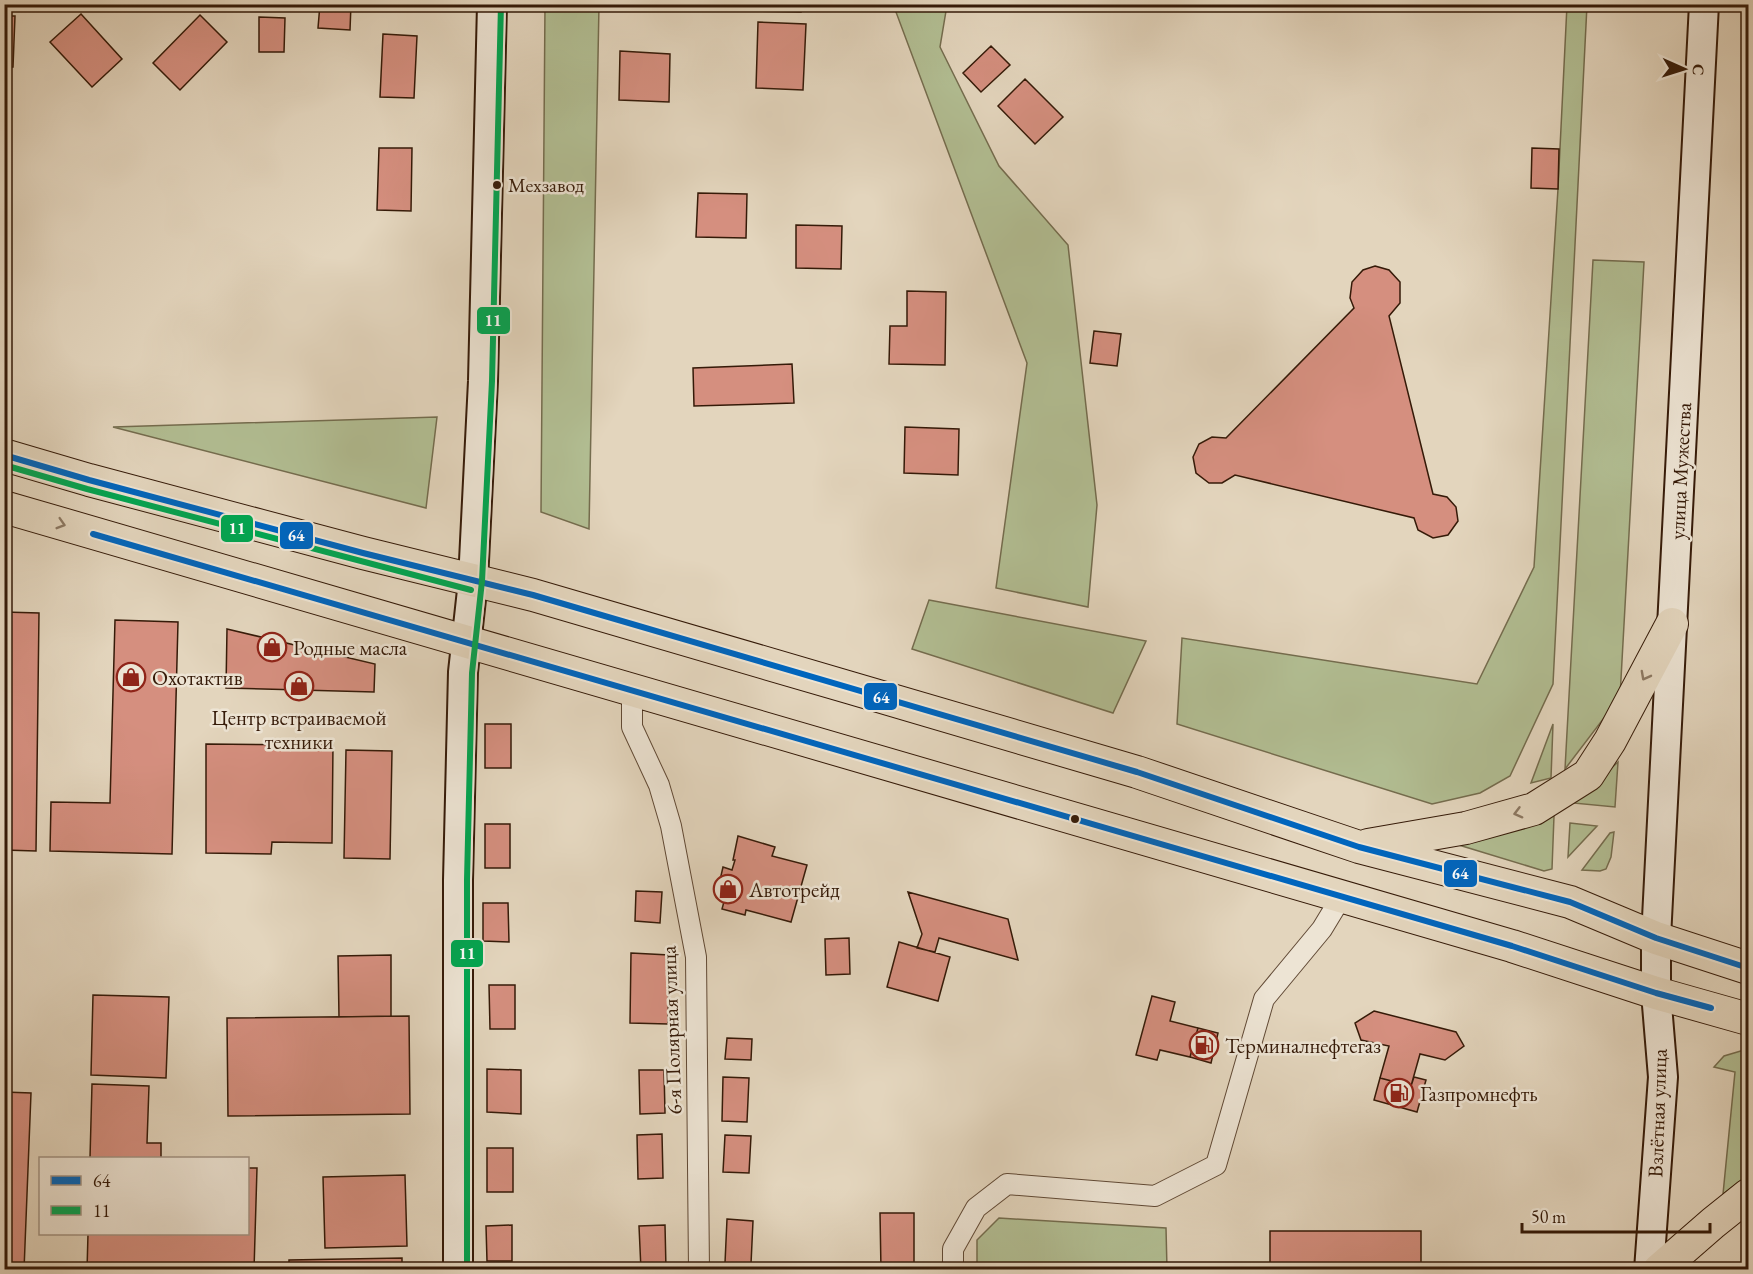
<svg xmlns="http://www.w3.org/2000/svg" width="1753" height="1274" font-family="'EB Garamond',serif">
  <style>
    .green { fill: #b2be93; stroke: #746c4e; stroke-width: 1.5 }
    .building { fill: #d58f7f; stroke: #351a08; stroke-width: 1.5 }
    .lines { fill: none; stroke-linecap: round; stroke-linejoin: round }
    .street-casing { stroke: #604935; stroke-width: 22 }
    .secondary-casing { stroke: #351a08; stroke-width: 32 }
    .primary-casing { stroke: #351a08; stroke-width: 34 }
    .street { stroke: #ede4d4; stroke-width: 20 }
    .secondary { stroke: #ede4d4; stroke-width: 28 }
    .primary { stroke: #e3d5bd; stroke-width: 32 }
    .bus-1-casing { stroke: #ede4d4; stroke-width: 10 }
    .bus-2-casing { stroke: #ede4d4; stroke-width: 10 }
    .bus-1 { stroke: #0065bd; stroke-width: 6 }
    .bus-2 { stroke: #00a651; stroke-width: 6 }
    .oneway { stroke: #8c7862 }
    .bus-dot { fill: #351a08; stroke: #ede4d4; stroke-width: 2 }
    .labels { text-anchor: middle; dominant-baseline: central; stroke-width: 5; stroke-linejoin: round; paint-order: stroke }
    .bus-label { font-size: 20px; fill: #351a08; stroke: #ede4d4; text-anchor: start }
    .street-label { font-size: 21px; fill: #351a08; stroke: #ede4d4 }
    .poi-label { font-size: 21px; fill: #351a08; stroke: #ede4d4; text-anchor: start }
    .line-badge { stroke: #ede4d4; stroke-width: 2 }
    .badge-label { font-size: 16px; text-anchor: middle; font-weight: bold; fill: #fff }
  </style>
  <rect width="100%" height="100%" fill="#e3d5bd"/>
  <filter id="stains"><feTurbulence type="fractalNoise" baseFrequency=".00333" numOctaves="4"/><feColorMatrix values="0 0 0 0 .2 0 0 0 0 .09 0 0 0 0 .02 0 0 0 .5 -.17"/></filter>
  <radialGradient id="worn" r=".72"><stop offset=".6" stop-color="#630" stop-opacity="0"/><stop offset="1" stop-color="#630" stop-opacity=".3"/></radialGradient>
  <path class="green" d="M545 5H599L589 529 541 512Z
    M891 5H947L940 47 999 166 1068 245 1097 505 1088 607 996 588 1027 363 896 12Z
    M1567 5H1587L1553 684 1510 776 1480 793 1432 804 1177 724 1182 638 1477 684 1534 567 1558 189Z
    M1593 260 1644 262 1620 697 1565 769Z
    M437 417 426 508 113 427Z
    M929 600 1146 641 1113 713 912 649Z
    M1553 724 1551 778 1531 783Z
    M1618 762 1615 807 1573 803Z
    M1554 816 1552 869 1544 871 1449 842 1451 839Z
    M1570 823 1597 826 1568 857Z
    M1614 832 1611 857 1606 869 1600 871 1582 870 1610 833Z
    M1744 1050 1748 1051V1175L1723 1194 1735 1072 1714 1067 1724 1056Z
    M999 1218 1166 1228 1167 1269H977V1240Z"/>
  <path class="building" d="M320 4H351L350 30 318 28Z
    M754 4H801V12L754 11Z
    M81 14 122 59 92 87 50 42Z
    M200 15 227 42 180 90 153 63Z
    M4 16H15L13 67H4Z
    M259 17 285 18 284 52H259Z
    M758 22 806 24 803 90 756 88Z
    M383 34 417 36 414 98 380 97Z
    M991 46 1010 65 981 92 963 73Z
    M620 51 670 54 669 102 619 100Z
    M1025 79 1063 117 1035 144 998 106Z
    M379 148H412L411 211 377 210Z
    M1532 148 1559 149 1558 189 1531 188Z
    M698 193 747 194 746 238 696 237Z
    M796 225 842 226 841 269 796 268Z
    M1375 266 1389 270 1400 282V303L1389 316 1433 494 1447 497 1456 507 1458 521 1448 535 1433 538 1418 530 1414 518 1235 475 1222 483H1209L1196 473 1193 457 1199 444 1212 437 1226 438 1354 308 1350 298 1352 282 1363 270Z
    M907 291 946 292 945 365 889 364 890 326H907Z
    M1094 331 1121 334 1117 366 1090 363Z
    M792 364 794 403 694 406 693 368Z
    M905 427 959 429 958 475 904 473Z
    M4 612 39 613 36 851 4 850Z
    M115 620 178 622 172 854 50 851 51 802 110 803Z
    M227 629 375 664 374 692 226 688Z
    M485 724H511V768H485Z
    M206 744 333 745 332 843 272 842 271 854 206 853Z
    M346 750 392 751 390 859 344 858Z
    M485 824H510V868H485Z
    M738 836 775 847 772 856 807 865 791 922 746 910 745 915 722 909 725 898 721 897 720 880 723 867 732 870 735 860H733Z
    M636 891 662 892 660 923 635 921Z
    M908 892 1008 919 1018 960 939 938 935 952 917 948 922 934Z
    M483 903H508L509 942 483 941Z
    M849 938 850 974 826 975 825 939Z
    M899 942 950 957 938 1001 887 987Z
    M631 953 669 955 668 1024 630 1023Z
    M391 955V1016L339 1017 338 956Z
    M489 985H515V1029H490Z
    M93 995 169 997 166 1078 91 1075Z
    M1152 996 1175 1002 1170 1021 1198 1028 1190 1057 1160 1050 1157 1060 1136 1055Z
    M1374 1011 1456 1032 1464 1046 1445 1060 1420 1054 1411 1086 1380 1078 1389 1046 1361 1040 1355 1023Z
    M409 1016 410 1114 228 1116 227 1018Z
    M1198 1028 1218 1033 1211 1063 1190 1057Z
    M727 1038 752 1039 751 1060 725 1059Z
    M487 1069 521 1070V1114L487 1112Z
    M639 1070H664L665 1113 640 1114Z
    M723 1077 749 1078 747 1122 722 1121Z
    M1414 1077 1426 1080 1417 1112 1374 1100 1380 1078 1411 1086Z
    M92 1084 149 1086 147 1143H161V1158H90Z
    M4 1092 31 1093 24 1270H4Z
    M662 1134 663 1178 638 1179 637 1135Z
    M725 1135 751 1136 749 1173 723 1172Z
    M487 1148H513V1192H487Z
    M248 1168H257L254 1270H87L88 1234H248Z
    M405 1175 407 1246 325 1248 323 1177Z
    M880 1213H914V1269L881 1270Z
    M727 1219 753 1221 751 1264 725 1263Z
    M512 1225V1261H487L486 1226Z
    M665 1225 666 1269 641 1270 639 1226Z
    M1270 1231H1421V1270H1270Z
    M402 1258V1270H289V1260Z"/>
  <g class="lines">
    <g class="street-casing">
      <path id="street" d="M632 691V727L659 785 671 826 696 957 699 1270
        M953 1270V1249L976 1208 1007 1184 1155 1196 1216 1165 1264 999 1322 929 1342 896"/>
    </g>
    <g class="secondary-casing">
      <path id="secondary" d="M458 1270V880L463 672 473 581 483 381 492 4
        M1649 1270 1663 1077 1656 993V938L1704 4"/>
    </g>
    <g class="primary-casing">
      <path id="primary" d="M4 455 89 480 363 553 533 595 851 688 1137 772 1359 847 1570 902 1656 938 1748 968
        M4 507 1512 946 1656 993 1748 1019
        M1368 845 1466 828 1534 809 1588 775 1610 741 1672 624
        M1659 1270 1713 1223 1748 1195"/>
    </g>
    <use href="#street" class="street"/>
    <use href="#secondary" class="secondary"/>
    <use href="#primary" class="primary"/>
    <g class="bus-1-casing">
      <path id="bus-1" d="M4 455 89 480 363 553 533 595 1137 772 1359 847 1570 902 1656 938 1748 968
        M93 534 1512 946 1656 993 1711 1008"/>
    </g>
    <g class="bus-2-casing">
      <path id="bus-2" d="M4 465 87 489 471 590
        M467 1270V880L472 673 482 581 492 381 501 4"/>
    </g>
    <use href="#bus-1" class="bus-1"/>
    <use href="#bus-2" class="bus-2"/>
  </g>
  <defs><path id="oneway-chevron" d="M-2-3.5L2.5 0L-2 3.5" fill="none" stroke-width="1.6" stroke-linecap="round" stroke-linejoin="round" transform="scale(1.5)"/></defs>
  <g class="oneway">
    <use href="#oneway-chevron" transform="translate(61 524) rotate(17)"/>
    <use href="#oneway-chevron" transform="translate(1645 676) rotate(118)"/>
    <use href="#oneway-chevron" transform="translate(1518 813) rotate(165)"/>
  </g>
  <defs>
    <g id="shop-ring" transform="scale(1.5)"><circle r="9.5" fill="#ede4d4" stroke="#8f2418" stroke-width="1.5"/><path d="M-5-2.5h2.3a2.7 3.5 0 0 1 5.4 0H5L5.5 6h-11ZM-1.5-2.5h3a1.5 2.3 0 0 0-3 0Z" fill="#8f2418"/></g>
    <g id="fuel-ring" transform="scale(1.5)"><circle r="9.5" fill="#ede4d4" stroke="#8f2418" stroke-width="1.5"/><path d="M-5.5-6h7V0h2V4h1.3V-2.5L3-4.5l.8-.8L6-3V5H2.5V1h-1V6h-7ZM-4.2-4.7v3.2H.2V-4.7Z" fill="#8f2418"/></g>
  </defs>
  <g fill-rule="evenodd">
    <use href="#shop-ring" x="272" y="647"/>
    <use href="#shop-ring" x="131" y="677"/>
    <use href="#shop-ring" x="299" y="686"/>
    <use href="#shop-ring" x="728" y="889"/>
    <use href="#fuel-ring" x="1204" y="1045"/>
    <use href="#fuel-ring" x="1399" y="1093"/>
  </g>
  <g class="bus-dot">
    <circle cx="497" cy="185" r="5"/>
    <circle cx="1075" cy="819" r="5"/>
  </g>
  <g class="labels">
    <g class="bus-label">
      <text x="508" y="185">Мехзавод</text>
    </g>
    <g class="street-label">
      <text transform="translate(1680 471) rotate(-87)">улица Мужества</text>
      <text transform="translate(671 1030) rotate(-92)">6-я Полярная улица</text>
      <text transform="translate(1657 1113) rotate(-88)">Взлётная улица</text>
    </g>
    <g class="poi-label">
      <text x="293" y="647">Родные масла</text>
      <text x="152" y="677">Охотактив</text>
      <text x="299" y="717" text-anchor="middle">Центр встраиваемой<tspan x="299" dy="24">техники</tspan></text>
      <text x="749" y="889">Автотрейд</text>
      <text x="1225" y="1045">Терминалнефтегаз</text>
      <text x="1420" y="1093">Газпромнефть</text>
    </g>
  </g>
  <g class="line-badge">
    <rect x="476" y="306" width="35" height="29" rx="6" fill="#00a651"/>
    <rect x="220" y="514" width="34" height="29" rx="6" fill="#00a651"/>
    <rect x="279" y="521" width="35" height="29" rx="6" fill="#0065bd"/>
    <rect x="863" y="682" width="35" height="29" rx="6" fill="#0065bd"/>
    <rect x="1443" y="859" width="35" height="29" rx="6" fill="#0065bd"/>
    <rect x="450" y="939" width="34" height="29" rx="6" fill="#00a651"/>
  </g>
  <g class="badge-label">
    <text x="493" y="326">11</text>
    <text x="237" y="534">11</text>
    <text x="296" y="541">64</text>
    <text x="881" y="703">64</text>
    <text x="1460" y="879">64</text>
    <text x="467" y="959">11</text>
  </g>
  <rect width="1753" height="1274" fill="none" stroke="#e3d5bd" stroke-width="24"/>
  <rect x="6" y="6" width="1741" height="1262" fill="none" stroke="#351a08" stroke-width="3"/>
  <rect x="12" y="12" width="1729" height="1250" fill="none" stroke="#351a08" stroke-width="1.5"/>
  <rect x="39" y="1157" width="210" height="78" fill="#ede4d4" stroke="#a39382" stroke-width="1.5"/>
  <rect x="51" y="1176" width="30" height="9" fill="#0065bd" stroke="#a39382" stroke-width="1.5"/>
  <text x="93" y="1187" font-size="18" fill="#351a08">64</text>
  <rect x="51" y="1206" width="30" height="9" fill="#00a651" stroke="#a39382" stroke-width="1.5"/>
  <text x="93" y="1217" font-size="18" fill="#351a08">11</text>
  <g transform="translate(1684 69) rotate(93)" stroke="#ede4d4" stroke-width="4.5" paint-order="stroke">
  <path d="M0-4.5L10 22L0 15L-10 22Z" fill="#351a08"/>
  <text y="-9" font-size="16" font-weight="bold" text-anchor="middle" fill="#351a08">С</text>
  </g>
  <path d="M1522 1223v9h188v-9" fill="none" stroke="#351a08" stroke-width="3"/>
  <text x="1531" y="1223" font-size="18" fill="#351a08" stroke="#ede4d4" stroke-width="4.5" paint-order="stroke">50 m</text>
  <rect width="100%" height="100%" filter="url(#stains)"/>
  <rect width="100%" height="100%" fill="url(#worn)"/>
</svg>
